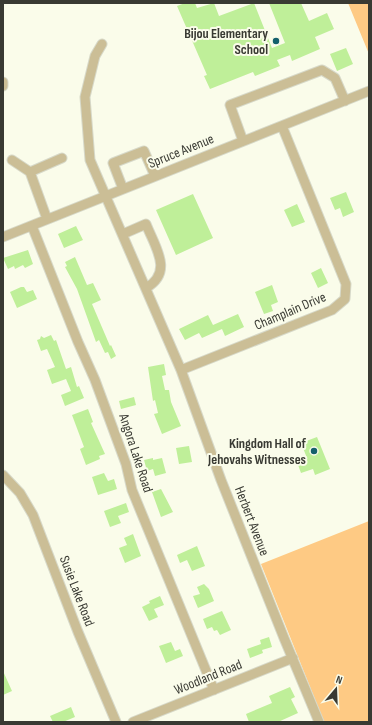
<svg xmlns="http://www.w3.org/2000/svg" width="372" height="725" font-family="'Sofia Sans Condensed',sans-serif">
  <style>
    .green { fill: #feca84 }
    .building { fill: #bfef99 }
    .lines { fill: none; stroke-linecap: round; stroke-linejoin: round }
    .minor-casing { stroke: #d7d9c9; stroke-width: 11 }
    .minor { stroke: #cbbe96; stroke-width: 9 }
    .poi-dot { fill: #14606c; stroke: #fafcea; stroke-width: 1.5 }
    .labels { text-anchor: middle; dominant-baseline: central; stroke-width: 4; stroke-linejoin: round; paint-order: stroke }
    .poi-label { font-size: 14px; font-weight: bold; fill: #393a33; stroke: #fafcea; text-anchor: end }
    .street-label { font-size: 14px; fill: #393a33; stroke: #fafcea }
  </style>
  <rect width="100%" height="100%" fill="#fafcea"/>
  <path class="green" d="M348 3H369V54Z
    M369 521V722H324L261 564Z"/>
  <path class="building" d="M185 3H195L197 8 214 3 219 16 254 3 272 48 285 43 269 3H301L309 21 327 13 334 29 315 37 320 49 292 61 290 55 277 60 280 66 255 76 253 72 210 89 204 76 207 75 177 6Z
    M346 48 353 64 337 71 330 54Z
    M346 192 354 212 343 217 340 208 335 210 330 198Z
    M193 194 213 238 176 255 156 210Z
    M297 204 305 222 292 227 284 210Z
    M76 226 83 240 64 248 58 234Z
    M28 250 33 264 25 268 23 265 15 269 14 266 8 269 3 258Z
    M75 257 87 285 93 283 101 300 92 304 110 346 111 345 116 356 111 359 108 352 105 353 99 340 96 342 77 289 65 267 67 266 65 262Z
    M321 268 328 283 318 288 311 273Z
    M272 285 278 302 271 305 273 311 264 314 255 292Z
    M21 287H24L27 292 33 290 37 299 17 308 10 292Z
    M238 314 244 327 225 336 222 329 202 338 199 333 185 340 179 329 208 315 213 325Z
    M51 335 54 341 56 340 66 369 71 367 77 387 79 386 84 398 65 406 61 395 71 391 66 379 52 384 47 370 55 367 47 349 41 351 37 340 40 339 41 336 44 338Z
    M164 364 166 375 162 376 165 390H169L171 402 181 426 162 434 154 414 158 413 155 400 153 401 148 367Z
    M134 397 136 405 121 409 119 401Z
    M88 409 93 422 91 423 105 454 99 456 100 459 86 465 80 449 84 447 72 415Z
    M317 437 330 469 315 475 313 469 301 473 297 462 307 458 301 443Z
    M189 446 192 462 179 464 176 448Z
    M153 458V460L162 458 166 473 155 476 153 469 147 471 144 460Z
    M104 473 108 481 114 479 117 489 98 495 92 477Z
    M161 489 173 512 161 517 152 492Z
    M126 503 129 512 118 516 121 523 110 527 104 511Z
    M133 534 141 556 125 563 119 548 127 545 124 538Z
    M197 546 205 566 192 571 187 560 180 563 177 555Z
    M204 584 209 589 214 601 198 608 193 596 200 594 197 587Z
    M160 596 164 605 154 609 158 617 149 621 142 607 150 603 149 601Z
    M222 611 231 630 220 635 217 630 214 631 212 627 207 629 203 619Z
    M269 637 272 647 262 650 263 653 250 658 247 649 261 644 260 640Z
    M171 642 175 651 180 649 183 656 166 663 159 646Z
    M3 671 12 691 3 695Z
    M290 687 295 697 291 699 298 713 278 722H249L246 714 272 703 269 696Z
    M71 707 75 717 63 722H53L50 716Z"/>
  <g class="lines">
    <g class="minor-casing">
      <path id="minor" d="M102 44 95 56 85 97 90 160 181 370 221 480 284 638 319 722
        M3 82V86
        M243 141 230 105 322 70 335 78 345 101
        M12 160 30 172 47 219
        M30 172 62 158
        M123 189 113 163 144 151 155 176
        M32 226 78 342 95 380 126 464 132 490 214 690
        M123 234 146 224C155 247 174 272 146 288
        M3 237 369 91
        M181 370 332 310 345 299 346 284 282 126
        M3 475 20 493 33 515 78 632 116 722
        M133 722 293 658"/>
    </g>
    <use href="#minor" class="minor"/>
  </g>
  <g class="poi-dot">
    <circle cx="276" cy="41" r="4"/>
    <circle cx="314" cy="451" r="4"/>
  </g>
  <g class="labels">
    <g class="poi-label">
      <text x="268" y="33">Bijou Elementary<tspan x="268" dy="16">School</tspan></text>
      <text x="306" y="443">Kingdom Hall of<tspan x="306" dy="16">Jehovahs Witnesses</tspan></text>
    </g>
    <g class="street-label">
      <text transform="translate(181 151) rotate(-22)">Spruce Avenue</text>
      <text transform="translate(290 311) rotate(-23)">Champlain Drive</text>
      <text transform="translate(136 453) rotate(72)">Angora Lake Road</text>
      <text transform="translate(252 521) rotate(69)">Herbert Avenue</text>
      <text transform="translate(77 591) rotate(69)">Susie Lake Road</text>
      <text transform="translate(208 677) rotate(-22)">Woodland Road</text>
    </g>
  </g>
  <rect width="372" height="725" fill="none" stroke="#393a33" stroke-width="8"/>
  <g transform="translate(336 689) rotate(19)" stroke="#fafcea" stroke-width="3" paint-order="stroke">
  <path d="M0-3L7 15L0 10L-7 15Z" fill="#393a33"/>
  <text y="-6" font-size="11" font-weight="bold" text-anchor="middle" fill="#393a33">N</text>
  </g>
</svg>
